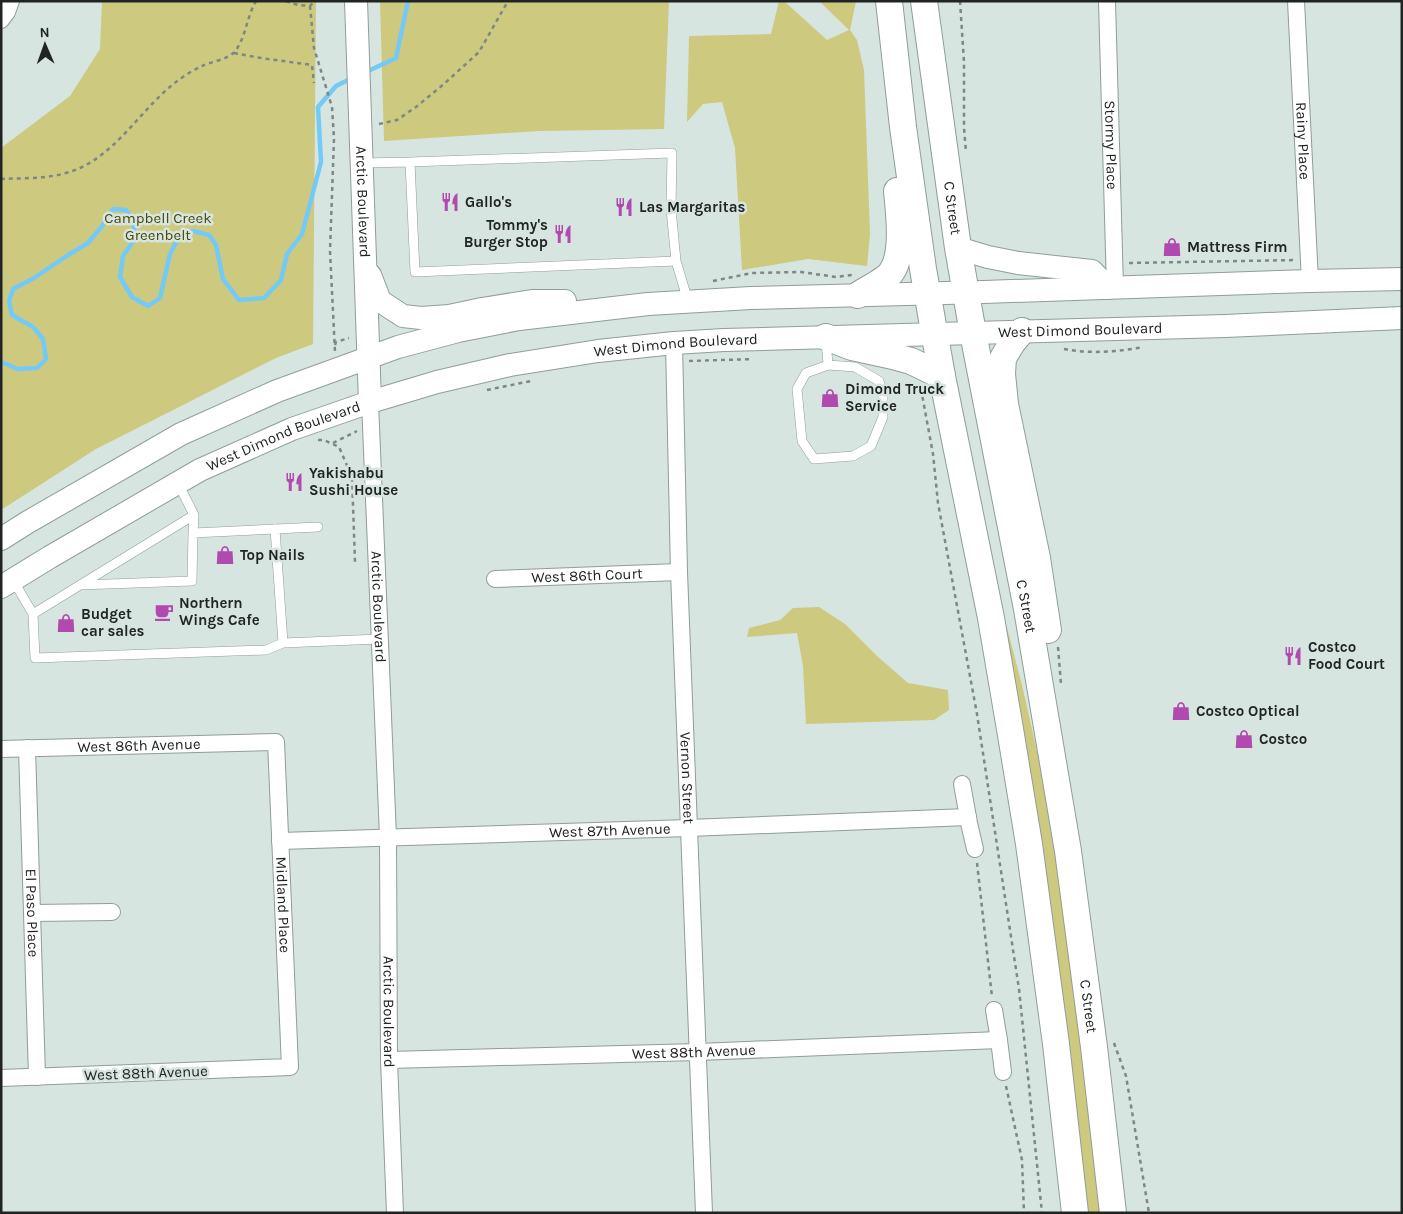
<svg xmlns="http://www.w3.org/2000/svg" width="1403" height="1214" font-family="Karla,sans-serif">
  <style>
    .green { fill: #cdc97f }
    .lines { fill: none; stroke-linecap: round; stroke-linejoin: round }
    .stream { stroke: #73caf7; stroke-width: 4.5 }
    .service-casing { stroke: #909d98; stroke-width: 10 }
    .minor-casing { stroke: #909d98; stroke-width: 18 }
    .secondary-casing { stroke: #909d98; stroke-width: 24 }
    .primary-casing { stroke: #909d98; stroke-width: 28 }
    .path { stroke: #7d8783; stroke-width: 2.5; stroke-dasharray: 4 4; stroke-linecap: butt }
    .service { stroke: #fff; stroke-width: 9 }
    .minor { stroke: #fff; stroke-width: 16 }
    .secondary { stroke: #fff; stroke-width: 22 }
    .primary { stroke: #fff; stroke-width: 26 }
    .labels { text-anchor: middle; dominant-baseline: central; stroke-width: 5; stroke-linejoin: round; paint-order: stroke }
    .street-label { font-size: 15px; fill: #202523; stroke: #d6e5df }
    .poi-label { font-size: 15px; font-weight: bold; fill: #202523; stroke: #d6e5df; text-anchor: start }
    .park-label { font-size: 15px; fill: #4b4703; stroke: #d6e5df }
  </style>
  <rect width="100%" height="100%" fill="#d6e5df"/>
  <path class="green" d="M102 1H316L313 344 276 358 96 449 1 510V148L70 96 100 49Z
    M380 1H669L664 129 539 131 384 141Z
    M779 1H784L827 40 849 30 819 1H856L850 30 857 40 864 70 870 234 867 266 808 259 742 270 735 148 722 102 703 104 687 122 689 36 771 34Z
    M819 607 845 624 877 656 908 683 948 690 949 710 934 720 806 724 803 666 797 633 747 637 749 628 780 620 793 608Z
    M1003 613 1022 685 1051 813 1053 830 1052 833 1054 838 1090 1116 1100 1213H1088L1063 1000Z"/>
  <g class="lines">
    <path class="stream" d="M366 72 396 58 408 1
      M1 362 18 369 37 368 46 359 43 339 33 327 12 315 9 301 13 289 34 278 65 257 88 243 103 225 113 209 126 210 134 223V240L123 256 120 277 132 297 148 306 160 298 170 254 178 239 193 231 209 235 216 245 223 279 239 300 264 298 281 280 287 254 302 234 321 162 318 107 336 86 352 78"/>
    <g class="service-casing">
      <path id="service" d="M363 163 410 162
        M671 209 714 207
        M676 261 415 272 410 162 672 153 671 209 676 261 688 301
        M826 340 828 365
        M828 365 855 367 879 381 883 393V417L871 446 853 456 814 459 802 441 797 389 806 373Z
        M178 483 194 515 193 533 318 527
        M275 529 283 643 380 639
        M13 580 33 614 35 658 266 650 283 643
        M80 585 192 581 193 533
        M33 614 194 515"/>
    </g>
    <g class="minor-casing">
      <g id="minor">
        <path id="s1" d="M1107 1 1115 288"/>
        <path id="s2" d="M1296 1 1310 281"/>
        <path d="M1 20 7 12 11 1"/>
        <path id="s3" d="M674 343 679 572 704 1213"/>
        <path id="s4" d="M370 402 388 837 389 1060 395 1213"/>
        <path id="s5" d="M495 579 679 572"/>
        <path id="s6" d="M27 748 37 1077"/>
        <path id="s7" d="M1 749 276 742 290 1067 1 1078"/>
        <path d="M962 784 969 823 975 849"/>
        <path id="s8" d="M280 841 689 828 968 817"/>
        <path d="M32 913 112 912"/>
        <path d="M994 1010 999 1040 1003 1072"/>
        <path id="s9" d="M389 1060 698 1052 999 1040"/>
      </g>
    </g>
    <g class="secondary-casing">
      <g id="secondary">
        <path id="s10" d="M356 1 370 402"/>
        <path d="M958 248 988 257 1018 263 1092 271 1108 288"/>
        <path d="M370 275 380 301 403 316 421 318 449 316 482 309 532 301H565"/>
        <path d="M1 539 28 522 181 434 277 391 398 347 458 331 519 319 648 304 751 298 984 292 1310 281 1402 279"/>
        <path id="s11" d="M1 587 50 557 200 470 292 429 370 402 437 382 510 365 598 351 674 343 724 340 1225 326 1402 318"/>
      </g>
    </g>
    <g class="primary-casing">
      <g id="primary">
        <path d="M889 1 903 127 923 269 942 376 991 618 1010 729 1029 844 1056 1044 1075 1213"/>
        <path id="s12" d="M924 1 958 248 973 333 1027 609 1068 851 1094 1047 1113 1213"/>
        <path d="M858 295C866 290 885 280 890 274 905 256 899 213 897 191"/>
        <path d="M1022 331 1012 343 1003 358 1002 374 1005 404 1037 558 1048 630"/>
        <path d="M826 337 852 347 893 356 911 361 942 376"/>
      </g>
    </g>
    <path class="path" d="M286 1 298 5 310 6 315 1
      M960 1 964 62V128L966 152
      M310 6 314 48 332 107 334 139 330 251 335 352
      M234 53 261 58 312 65 314 83
      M379 124 397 120 416 107 444 84 479 52 508 1
      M1 179C22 178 45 179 66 173 114 160 138 111 176 82 184 76 193 70 202 66 212 61 229 60 236 50 246 36 247 16 256 1
      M1129 263 1296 260
      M713 281 752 273 801 272 836 277 852 275
      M335 345 336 342 349 338
      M1064 349C1090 354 1118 352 1143 347
      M689 361 753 359
      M921 389 933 454 938 503 977 714 1019 989 1042 1213
      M487 390 531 381
      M318 440H324L339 447 352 477 355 562
      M333 443 357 431
      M1058 647 1061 684
      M977 863 992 997
      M1114 1043 1126 1076 1149 1213
      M1006 1086 1022 1160 1024 1213"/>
    <use href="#service" class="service"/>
    <use href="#minor" class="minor"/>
    <use href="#secondary" class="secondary"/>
    <use href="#primary" class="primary"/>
  </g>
  <defs>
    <g id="restaurant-bare" transform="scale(1.5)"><path d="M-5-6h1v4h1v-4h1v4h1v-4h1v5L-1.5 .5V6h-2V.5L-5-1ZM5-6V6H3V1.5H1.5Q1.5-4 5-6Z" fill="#b14aae" stroke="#d6e5df" stroke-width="2.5" paint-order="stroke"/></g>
    <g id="shop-bare" transform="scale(1.5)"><path d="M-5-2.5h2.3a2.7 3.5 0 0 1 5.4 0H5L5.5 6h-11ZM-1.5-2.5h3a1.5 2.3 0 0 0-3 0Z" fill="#b14aae" stroke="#d6e5df" stroke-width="2.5" paint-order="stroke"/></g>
    <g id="cafe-bare" transform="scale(1.5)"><path d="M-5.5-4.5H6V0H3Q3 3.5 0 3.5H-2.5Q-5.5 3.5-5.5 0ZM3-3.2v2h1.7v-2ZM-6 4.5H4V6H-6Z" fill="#b14aae" stroke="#d6e5df" stroke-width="2.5" paint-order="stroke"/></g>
  </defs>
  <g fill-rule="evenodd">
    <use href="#restaurant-bare" x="450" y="202"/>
    <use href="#restaurant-bare" x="624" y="207"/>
    <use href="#restaurant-bare" x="563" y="234"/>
    <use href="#shop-bare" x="1172" y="247"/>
    <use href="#shop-bare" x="830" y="398"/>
    <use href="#restaurant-bare" x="294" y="482"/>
    <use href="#shop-bare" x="225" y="555"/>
    <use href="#cafe-bare" x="164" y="612"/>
    <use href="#shop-bare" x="66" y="623"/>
    <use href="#restaurant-bare" x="1293" y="656"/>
    <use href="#shop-bare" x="1181" y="711"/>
    <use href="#shop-bare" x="1244" y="739"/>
  </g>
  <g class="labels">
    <g class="street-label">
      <text stroke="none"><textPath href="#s2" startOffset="140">Rainy Place</textPath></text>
      <text stroke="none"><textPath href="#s1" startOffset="144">Stormy Place</textPath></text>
      <text stroke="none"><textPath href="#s10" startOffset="201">Arctic Boulevard</textPath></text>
      <text stroke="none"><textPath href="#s12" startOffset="209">C Street</textPath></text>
      <text stroke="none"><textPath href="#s11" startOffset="1131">West Dimond Boulevard</textPath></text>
      <text stroke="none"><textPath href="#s11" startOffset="726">West Dimond Boulevard</textPath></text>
      <text stroke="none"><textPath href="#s11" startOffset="321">West Dimond Boulevard</textPath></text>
      <text stroke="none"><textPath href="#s5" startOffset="92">West 86th Court</textPath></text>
      <text stroke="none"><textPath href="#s12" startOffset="614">C Street</textPath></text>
      <text stroke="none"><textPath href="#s4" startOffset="205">Arctic Boulevard</textPath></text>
      <text stroke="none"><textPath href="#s7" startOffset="138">West 86th Avenue</textPath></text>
      <text stroke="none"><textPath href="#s3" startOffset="435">Vernon Street</textPath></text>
      <text stroke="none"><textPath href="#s8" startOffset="330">West 87th Avenue</textPath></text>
      <text stroke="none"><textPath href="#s7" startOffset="438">Midland Place</textPath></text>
      <text stroke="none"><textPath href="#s6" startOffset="165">El Paso Place</textPath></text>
      <text stroke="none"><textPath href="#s12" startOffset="1019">C Street</textPath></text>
      <text stroke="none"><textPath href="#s4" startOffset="610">Arctic Boulevard</textPath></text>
      <text stroke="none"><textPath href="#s9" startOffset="305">West 88th Avenue</textPath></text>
      <text transform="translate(146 1073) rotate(-2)">West 88th Avenue</text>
    </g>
    <g class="poi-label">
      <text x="465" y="202">Gallo's</text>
      <text x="639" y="207">Las Margaritas</text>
      <text x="548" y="225" text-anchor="end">Tommy's<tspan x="548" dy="17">Burger Stop</tspan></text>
      <text x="1187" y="247">Mattress Firm</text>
      <text x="845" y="389">Dimond Truck<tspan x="845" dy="17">Service</tspan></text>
      <text x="309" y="473">Yakishabu<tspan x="309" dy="17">Sushi House</tspan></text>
      <text x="240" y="555">Top Nails</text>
      <text x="179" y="603">Northern<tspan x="179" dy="17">Wings Cafe</tspan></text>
      <text x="81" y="614">Budget<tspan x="81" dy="17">car sales</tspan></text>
      <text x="1308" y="647">Costco<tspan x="1308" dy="17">Food Court</tspan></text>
      <text x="1196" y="711">Costco Optical</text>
      <text x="1259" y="739">Costco</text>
    </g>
    <g class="park-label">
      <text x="158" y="218">Campbell Creek<tspan x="158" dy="17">Greenbelt</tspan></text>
    </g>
  </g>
  <rect width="1403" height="1214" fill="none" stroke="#202523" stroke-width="5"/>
  <g transform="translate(45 45) rotate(358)" stroke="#d6e5df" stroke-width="4" paint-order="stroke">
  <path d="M0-4L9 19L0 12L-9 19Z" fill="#202523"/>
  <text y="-8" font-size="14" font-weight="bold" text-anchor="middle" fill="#202523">N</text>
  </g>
</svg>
